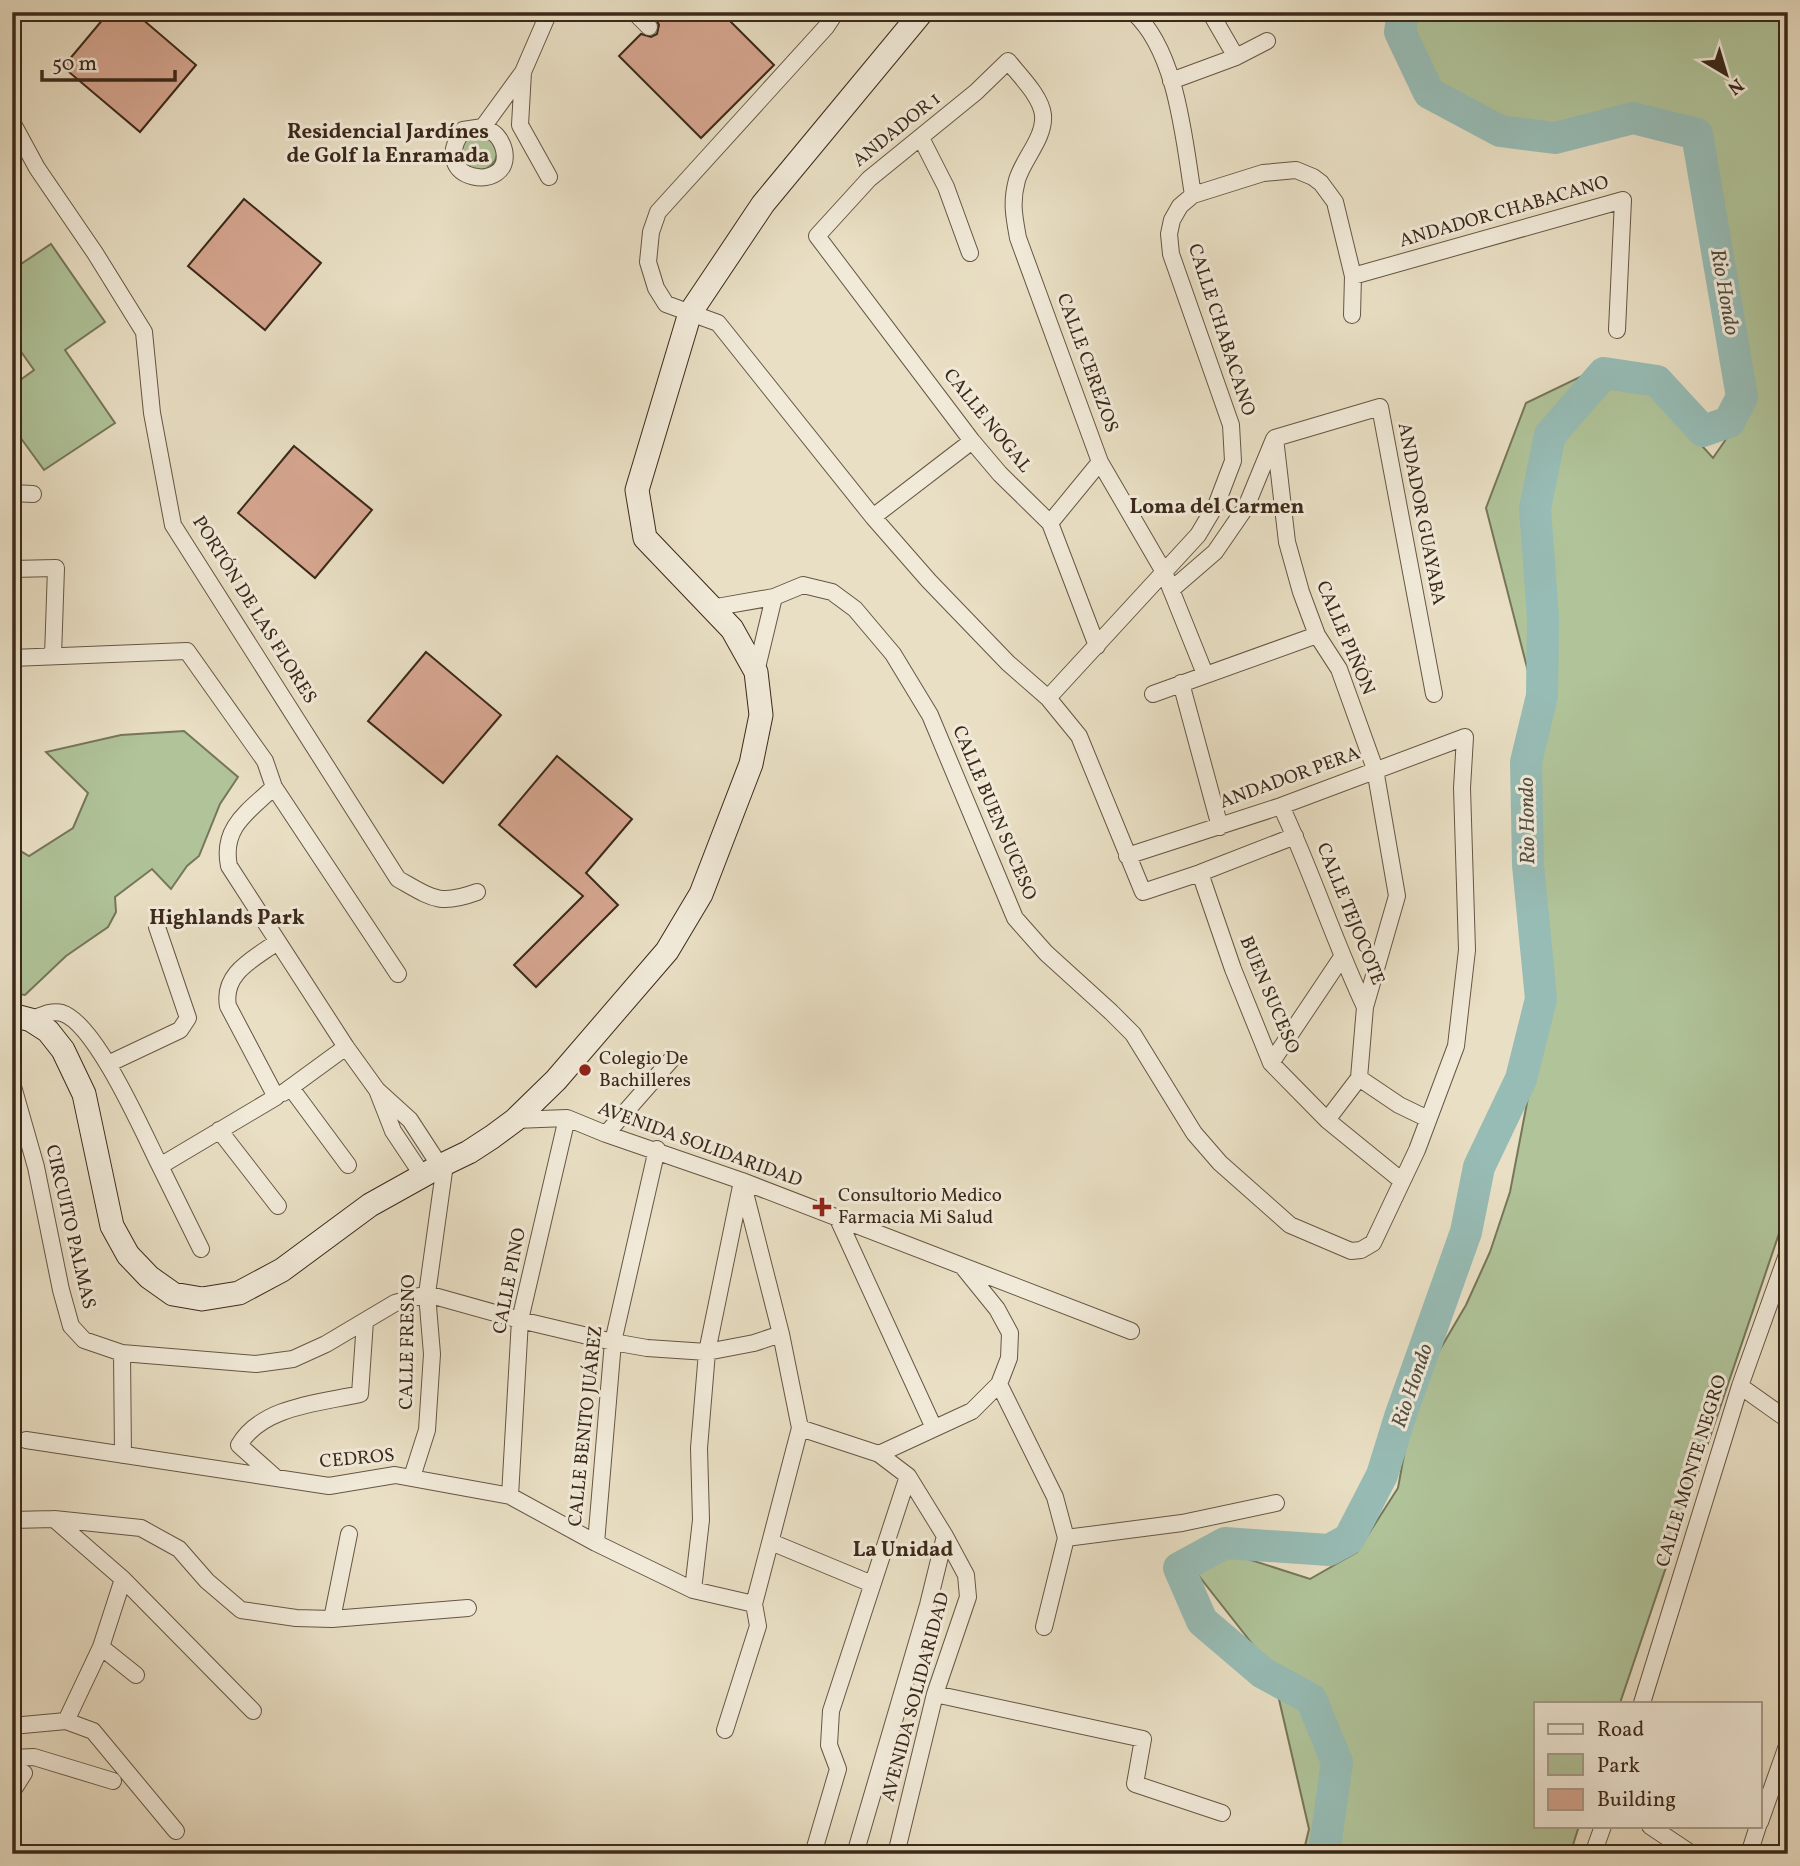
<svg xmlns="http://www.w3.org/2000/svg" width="1800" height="1866" font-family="Vollkorn,serif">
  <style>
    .green { fill: #b0c399; stroke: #76765a; stroke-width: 2 }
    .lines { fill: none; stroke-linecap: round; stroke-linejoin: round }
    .river { stroke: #97bcb5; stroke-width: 32 }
    .building { fill: #d6a690; stroke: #3b291a; stroke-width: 2 }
    .street-casing { stroke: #665644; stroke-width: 18 }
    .secondary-casing { stroke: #3b291a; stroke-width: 25 }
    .street { stroke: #f1ead9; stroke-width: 16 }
    .secondary { stroke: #f1ead9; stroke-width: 23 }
    .poi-dot { fill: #8f2418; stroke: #f1ead9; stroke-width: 2.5 }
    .labels { text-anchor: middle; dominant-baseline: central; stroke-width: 6; stroke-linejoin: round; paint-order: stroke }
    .street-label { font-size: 19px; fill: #3b291a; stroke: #f1ead9 }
    .poi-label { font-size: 19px; fill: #3b291a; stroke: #f1ead9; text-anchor: start }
    .neighbourhood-label { font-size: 21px; font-weight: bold; fill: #3b291a; stroke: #f1ead9 }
    .water-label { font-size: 21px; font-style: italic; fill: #524e41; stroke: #f1ead9 }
  </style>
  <rect width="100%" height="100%" fill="#e9dfc4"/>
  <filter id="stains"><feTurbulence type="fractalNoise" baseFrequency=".00286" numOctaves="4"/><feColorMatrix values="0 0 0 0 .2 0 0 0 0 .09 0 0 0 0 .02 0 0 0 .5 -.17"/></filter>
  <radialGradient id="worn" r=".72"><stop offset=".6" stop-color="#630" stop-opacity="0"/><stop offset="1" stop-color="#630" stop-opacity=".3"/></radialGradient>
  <path class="green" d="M1413 12H1788V1207L1620 1703H1536V1826H1579L1570 1854H1303L1309 1829 1272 1669 1195 1571 1229 1553 1310 1579 1357 1552 1398 1488 1408 1433 1425 1375 1466 1305 1490 1252 1510 1192 1531 1082 1549 974 1542 924 1531 683 1486 508 1526 403 1584 375 1652 391 1713 458 1753 400 1706 126 1632 107 1554 128 1502 121 1436 86 1410 31Z
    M461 152a18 18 0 1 1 36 0a18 18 0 1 1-36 0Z
    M51 244 105 322 65 350 115 423 44 470 12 426V386L34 370 12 339V270Z
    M184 731 238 777 220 804 199 856 187 866 171 889 152 869 115 897 116 912 108 927 66 956 25 995 12 993V846L29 856 73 828 88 793 46 752 121 735Z"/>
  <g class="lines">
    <path class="river" d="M1324 1854 1337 1762 1311 1699 1263 1673 1202 1621 1179 1568 1225 1543 1329 1550 1349 1539 1382 1475 1400 1417 1466 1232 1479 1167 1521 1079 1541 999 1528 865 1526 762 1542 696 1543 618 1535 508 1550 435 1604 373 1657 381 1703 431 1729 422 1742 397 1697 134 1633 118 1555 138 1500 131 1429 93 1400 32 1403 12"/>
  </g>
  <path class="building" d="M109 12H134L196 65 140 132 63 67Z
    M663 12H721L774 65 701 138 619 56 641 34 651 37 657 34 659 25 656 19Z
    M244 199 321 263 265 330 188 266Z
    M294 446 372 510 315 578 238 513Z
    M426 652 501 715 443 783 368 721Z
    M557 756 632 819 586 873 618 905 536 987 514 965 583 896 499 825Z"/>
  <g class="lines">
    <g class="street-casing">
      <path id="street" d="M634 12 649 27
        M836 12 826 27 658 212 651 232 648 262 656 288 666 304 718 323 873 517 929 581 1008 663 1048 698 1079 736 1143 892 1200 873 1295 836
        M1133 12C1177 51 1184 140 1193 195
        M1210 12 1236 57
        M523 72 520 125 549 177
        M1171 81 1236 57 1267 41
        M12 122 37 168 95 253 144 332 152 413 173 525 398 879C432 898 439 906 477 892
        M483 127C495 132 501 138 504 150 514 194 425 183 463 130Z
        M483 127 523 72 549 12
        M921 138 946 187 970 253
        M1353 276 1623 200 1617 330
        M1275 438 1287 542 1301 592 1317 635 1339 669 1375 769 1397 896 1365 1007 1359 1078 1327 1120
        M1275 438 1380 407 1434 694
        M12 493 33 494
        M873 517 972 441
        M1050 523 1100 462
        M12 569 56 568 53 656
        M1171 590 1215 552 1246 507 1274 439
        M711 608 774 597 803 585 832 592 855 609 893 654 930 715 1015 918 1046 953 1111 1012 1133 1034 1194 1133 1220 1163 1290 1225 1351 1251 1361 1250 1373 1243 1417 1150 1456 1046 1467 950 1462 788 1465 737 1281 806 1127 856
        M1097 646 1050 523 1000 474 972 441 817 236 869 179 976 92 1008 61C1019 75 1041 96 1043 115 1045 138 1023 159 1017 180 1011 202 1014 216 1018 238L1100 462 1164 572 1205 674
        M12 658 187 651 265 761 274 787C249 811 221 827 229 866L346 1047 377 1090 410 1120 440 1166
        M756 672 774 597
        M1181 683 1220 827
        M1153 694 1317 635
        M1048 698 1198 535 1217 503 1233 461 1231 425 1171 254 1169 234 1172 220 1180 206 1193 195 1263 173 1296 170 1313 177 1321 183 1335 202 1353 276 1352 315
        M274 787 398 974
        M1281 806C1312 872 1334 941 1365 1007
        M1200 873 1233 969 1271 1063 1327 1120 1402 1181
        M31 1020C41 1016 51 1010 62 1013 96 1024 143 1132 160 1166L276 1097 228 1006C222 973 254 959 277 942
        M1271 1063 1342 957
        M108 1064 180 1030 188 1018 157 927
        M1359 1078 1399 1105 1428 1119
        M12 1083 36 1167 61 1290 71 1326 84 1340 122 1353 256 1364 293 1359 326 1344 395 1303 427 1294 520 1320 613 1342 647 1348 707 1352 754 1343 781 1334
        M291 1088 348 1165
        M377 1090 393 1131 423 1176
        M283 1093 346 1047
        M515 1120 567 1118 606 1134 742 1181 1131 1331
        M219 1130 278 1206
        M606 1134 671 1060
        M160 1166 201 1249
        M838 1219 934 1428
        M122 1353 123 1455
        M999 1384 1055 1497 1066 1538 1044 1627
        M1740 1386 1788 1420
        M800 1428 879 1454 908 1476 945 1536 966 1575 968 1597 935 1694 896 1854
        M26 1440 329 1486 395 1475 510 1496 596 1543 693 1590 754 1604
        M879 1454 972 1411 999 1384 1009 1358 1010 1333 997 1309 963 1267
        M412 1477 427 1430 432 1354 427 1294 445 1164
        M276 1478 239 1445C262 1406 320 1403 360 1394L365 1321
        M510 1496 520 1320 567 1118
        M54 1519 123 1579 253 1711
        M12 1520 54 1519 141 1528 179 1549 207 1581 241 1610 296 1618 332 1619 468 1608
        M1066 1538 1182 1523 1276 1503
        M771 1542 872 1584
        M596 1543 613 1342 657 1149
        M693 1590 701 1520 699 1448 707 1352 741 1186
        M332 1619 349 1534
        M101 1647 136 1675
        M935 1694 1143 1739 1135 1784 1222 1813
        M1642 1703 1740 1386 1788 1252
        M66 1721 101 1647 123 1579
        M12 1726 66 1721 93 1731 176 1831
        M725 1730 758 1626 754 1604 800 1428 781 1334 742 1181
        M12 1758 34 1757 113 1781
        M12 1769 24 1773 12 1792
        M1760 1822 1788 1743
        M1650 1826 1692 1854
        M813 1854 838 1769 829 1745 831 1711 908 1476
        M855 1854 928 1605 945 1536
        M1593 1854 1603 1826
        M1749 1854 1758 1826"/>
    </g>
    <g class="secondary-casing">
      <path id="secondary" d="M12 1015 31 1020 48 1031 63 1050 84 1094 112 1226 128 1255 149 1277 173 1294 202 1299 239 1293 282 1270 370 1205 440 1166 469 1152 492 1137 515 1120 556 1080 667 951 701 894 751 764 761 715 756 672 732 629 645 538 637 490 690 313 763 204 922 12"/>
    </g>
    <use href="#street" class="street"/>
    <use href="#secondary" class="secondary"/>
  </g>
  <g class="poi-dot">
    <circle cx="585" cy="1070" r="7"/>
    <path d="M818.5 1196.5h7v7h7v7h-7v7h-7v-7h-7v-7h7z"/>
  </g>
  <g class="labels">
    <g class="street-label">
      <text transform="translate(897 130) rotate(-39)">ANDADOR 1</text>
      <text transform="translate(1504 212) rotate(-16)">ANDADOR CHABACANO</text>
      <text transform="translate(1221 330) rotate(72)">CALLE CHABACANO</text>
      <text transform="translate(1087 363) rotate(70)">CALLE CEREZOS</text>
      <text transform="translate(987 421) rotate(51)">CALLE NOGAL</text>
      <text transform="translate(1421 514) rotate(79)">ANDADOR GUAYABA</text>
      <text transform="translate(254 610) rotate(58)">PORTÓN DE LAS FLORES</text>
      <text transform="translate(1345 638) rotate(67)">CALLE PIÑÓN</text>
      <text transform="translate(1290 778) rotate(-20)">ANDADOR PERA</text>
      <text transform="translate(994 813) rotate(67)">CALLE BUEN SUCESO</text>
      <text transform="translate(1350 914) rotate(68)">CALLE TEJOCOTE</text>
      <text transform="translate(1269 995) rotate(67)">BUEN SUCESO</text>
      <text transform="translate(700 1145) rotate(20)">AVENIDA SOLIDARIDAD</text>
      <text transform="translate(70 1227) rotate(77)">CIRCUITO PALMAS</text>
      <text transform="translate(510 1281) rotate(-79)">CALLE PINO</text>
      <text transform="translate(408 1342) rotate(-89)">CALLE FRESNO</text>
      <text transform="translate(586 1426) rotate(-84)">CALLE BENITO JUÁREZ</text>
      <text transform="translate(357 1459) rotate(-5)">CEDROS</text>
      <text transform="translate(1692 1471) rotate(-73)">CALLE MONTE NEGRO</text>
      <text transform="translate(916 1697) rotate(-75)">AVENIDA SOLIDARIDAD</text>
    </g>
    <g class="poi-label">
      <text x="599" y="1059">Colegio De<tspan x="599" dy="22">Bachilleres</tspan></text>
      <text x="838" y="1196">Consultorio Medico<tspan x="838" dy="22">Farmacia Mi Salud</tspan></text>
    </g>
    <g class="neighbourhood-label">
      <text x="388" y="132">Residencial Jardínes<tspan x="388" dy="24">de Golf la Enramada</tspan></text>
      <text x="1217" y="507">Loma del Carmen</text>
      <text x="227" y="918">Highlands Park</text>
      <text x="903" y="1550">La Unidad</text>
    </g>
    <g class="water-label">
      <text transform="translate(1724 292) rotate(80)">Rio Hondo</text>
      <text transform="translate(1528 821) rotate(-91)">Rio Hondo</text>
      <text transform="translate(1413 1386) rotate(-71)">Rio Hondo</text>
    </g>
  </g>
  <rect width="1800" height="1866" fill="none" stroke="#e9dfc4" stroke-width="42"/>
  <rect x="14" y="14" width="1772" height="1838" fill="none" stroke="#3b291a" stroke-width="3.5"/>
  <rect x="21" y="21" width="1758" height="1824" fill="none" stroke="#3b291a" stroke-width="2"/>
  <rect x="1534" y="1702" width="228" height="126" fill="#f1ead9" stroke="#a89d8d" stroke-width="2"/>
  <rect x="1548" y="1724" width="35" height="10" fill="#f1ead9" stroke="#a89d8d" stroke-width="2"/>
  <text x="1597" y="1736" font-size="21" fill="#3b291a">Road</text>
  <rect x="1548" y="1754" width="35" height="21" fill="#b0c399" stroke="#a89d8d" stroke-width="2"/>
  <text x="1597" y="1772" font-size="21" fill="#3b291a">Park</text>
  <rect x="1548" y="1789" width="35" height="21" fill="#d6a690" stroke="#a89d8d" stroke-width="2"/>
  <text x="1597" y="1806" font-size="21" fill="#3b291a">Building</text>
  <g transform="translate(1726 74) rotate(142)" stroke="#f1ead9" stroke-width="5" paint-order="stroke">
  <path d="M0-5L12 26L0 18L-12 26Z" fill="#3b291a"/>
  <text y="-10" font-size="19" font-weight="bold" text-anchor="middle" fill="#3b291a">N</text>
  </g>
  <path d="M42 70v10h133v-10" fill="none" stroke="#3b291a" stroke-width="3.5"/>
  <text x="52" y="70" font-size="21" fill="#3b291a" stroke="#f1ead9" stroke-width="5" paint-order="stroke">50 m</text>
  <rect width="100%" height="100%" filter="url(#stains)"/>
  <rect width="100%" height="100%" fill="url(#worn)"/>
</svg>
